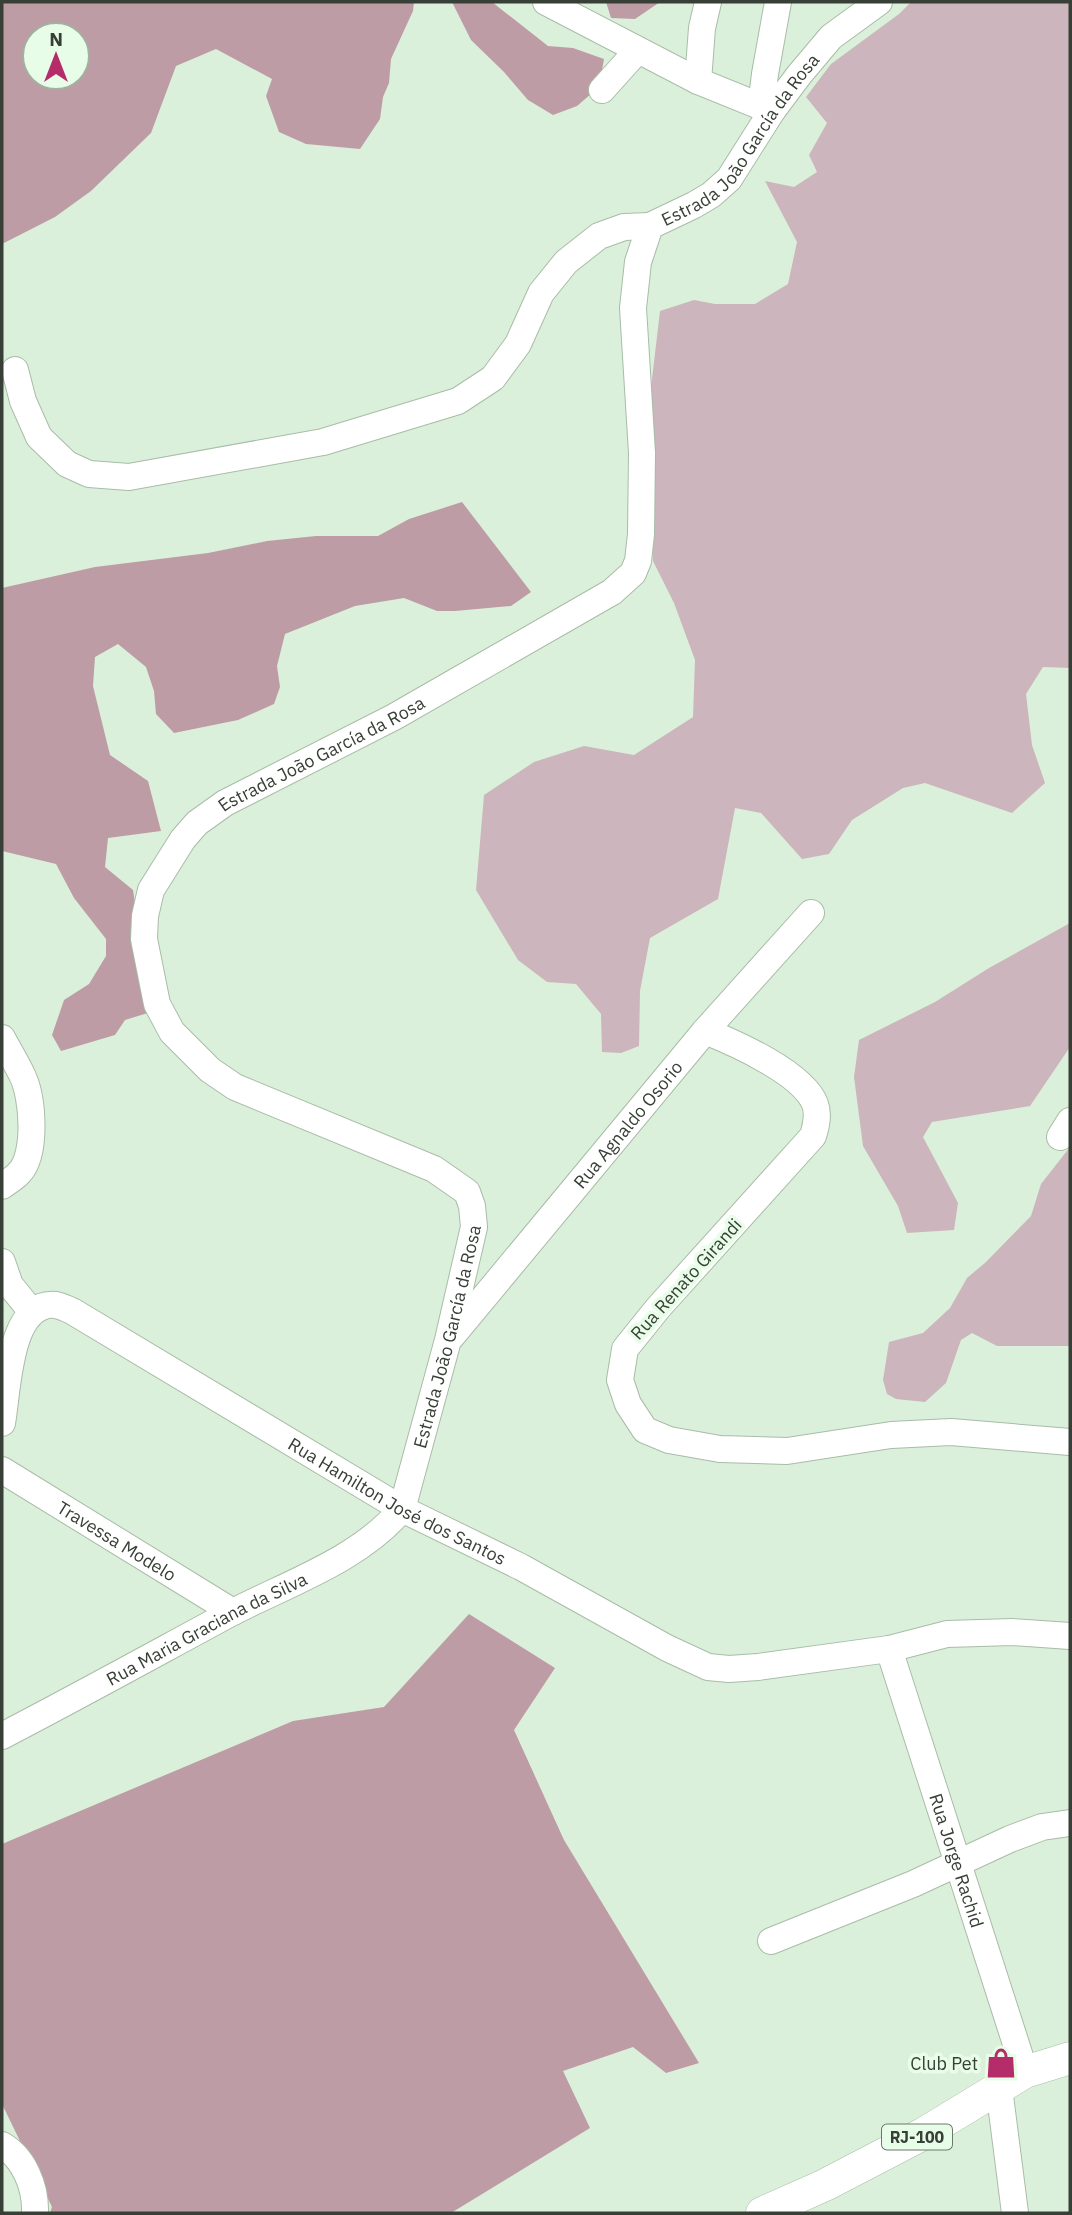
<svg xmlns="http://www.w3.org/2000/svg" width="1072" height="2215" font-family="'IBM Plex Sans',sans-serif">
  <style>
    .green { fill: #ccb5bc }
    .forest { fill: #be9ca6; fill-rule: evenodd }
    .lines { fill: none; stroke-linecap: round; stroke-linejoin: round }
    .minor-casing { stroke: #a8bca7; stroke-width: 28 }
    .major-casing { stroke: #a8bca7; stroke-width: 33 }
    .minor { stroke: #fff; stroke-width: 26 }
    .major { stroke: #fff; stroke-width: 32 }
    .labels { text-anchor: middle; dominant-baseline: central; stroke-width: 7; stroke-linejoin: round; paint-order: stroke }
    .shield { fill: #e8fde7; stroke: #6c786b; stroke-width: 2 }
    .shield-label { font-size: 16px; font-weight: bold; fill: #373f36 }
    .street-label { font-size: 18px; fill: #373f36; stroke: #e8fde7 }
    .poi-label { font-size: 18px; fill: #373f36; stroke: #e8fde7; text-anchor: end }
  </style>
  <rect width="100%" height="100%" fill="#dbf0da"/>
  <path class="green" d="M911 2H1070V668L1043 667 1026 694 1032 745 1045 783 1012 813 925 783 903 788 852 820 829 854 802 859 761 813 735 808 718 899 650 938 640 991 639 1046 621 1053 602 1052 601 1014 576 984 547 982 518 960 476 890 484 795 534 762 584 746 634 755 693 717 695 660 674 603 653 561 648 413 660 311 694 300 715 304H755L788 284 797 242 765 181 794 187 817 172 809 155 827 123 806 97 831 64 899 14Z
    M1070 923V1047L1030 1106 932 1122 923 1137 958 1203 954 1230 907 1233 898 1206 863 1146 854 1077 859 1040 935 1002 989 968Z
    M1070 1147V1346H997L972 1333 961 1340 946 1383 925 1402 896 1399 887 1394 883 1380 889 1342 923 1333 950 1308 967 1278 986 1262 1031 1216 1041 1184Z"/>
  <path class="forest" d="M2 2H414L413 11 391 59 389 83 383 97 380 119 360 149 306 144 279 132 266 96 272 79 216 49 176 66 151 133 91 191 55 217 2 244ZM35 35H77V77H35Z
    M452 2H492L548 46 573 48 604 59 599 87 577 106 553 115 528 100 504 72 471 40Z
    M606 2H660L635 19 611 18Z
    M462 502 531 592 511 606 455 611H437L404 598 355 606 285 634 277 666 280 687 274 704 238 720 174 733 156 714 154 691 146 667 118 644 95 657 93 686 110 755 148 781 161 831 108 838 105 867 133 890 151 1012 125 1020 115 1035 61 1051 52 1035 64 1000 89 984 106 956V939L74 898 56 864 2 851V588L95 567 208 553 267 541 316 536H378L409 519Z
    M469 1614 555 1668 514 1730 564 1840 699 2063 666 2073 633 2047 563 2071 590 2128 451 2213H50L52 2207 2 2104V1844L293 1721 384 1707Z"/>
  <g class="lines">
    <g class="minor-casing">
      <g id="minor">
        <path d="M546 2 698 81 772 111"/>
        <path d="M698 81 702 28 708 2"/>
        <path d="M602 90 637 51"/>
        <path d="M761 107 765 74 778 2"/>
        <path d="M15 370 23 401 39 437 67 464 89 474 129 477 323 442 458 401 493 378 518 344 541 293 566 262 599 236 624 227 650 226"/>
        <path d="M705 1031C735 1043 803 1073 815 1104 819 1115 816 1126 813 1136L658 1308 625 1349 620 1380 628 1404 645 1430 669 1440 720 1449 787 1451 891 1435 951 1432 1070 1442"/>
        <path d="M2 1038C9 1051 17 1064 23 1077 33 1099 37 1155 19 1173 15 1178 7 1182 2 1186"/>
        <path d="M1060 1137 1070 1121"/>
        <path d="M2 1262 10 1285 32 1312"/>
        <path id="s1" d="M452 1336 705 1031 811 913"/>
        <path id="s2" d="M2 1423C8 1392 8 1300 56 1305 61 1306 67 1309 72 1311L402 1509 521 1567 667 1648 708 1667 729 1669 758 1667 889 1649 947 1634 1012 1632 1070 1636"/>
        <path id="s3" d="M2 1470 233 1612"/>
        <path id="s4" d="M889 1649 1025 2072"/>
        <path id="s5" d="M2 1736C79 1696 155 1654 231 1613 289 1583 359 1560 402 1509L448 1340 474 1227 472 1206 467 1192 434 1169 235 1087 210 1070 172 1032 157 1004 144 939 145 916 151 890 183 839 197 823 225 803 394 717 612 592 633 573 638 561 641 534 642 453 633 308 638 262 650 226 694 205 711 195 729 179 772 111 799 75 831 37 879 2"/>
        <path d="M771 1941 913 1884 1010 1839 1042 1827 1070 1823"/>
        <path d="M999 2088 1015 2213"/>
        <path d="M2 2145C24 2158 36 2187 35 2213"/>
      </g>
    </g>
    <g class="major-casing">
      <path id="major" d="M762 2213 825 2185 923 2134 1025 2072 1070 2058"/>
    </g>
    <use href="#minor" class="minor"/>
    <use href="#major" class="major"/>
  </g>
  <defs>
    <g id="shop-bare" transform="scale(2.415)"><path d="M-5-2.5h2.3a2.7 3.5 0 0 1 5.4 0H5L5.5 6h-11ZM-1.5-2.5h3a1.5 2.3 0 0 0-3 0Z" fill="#b52c6a" stroke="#e8fde7" stroke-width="2.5" paint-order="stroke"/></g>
  </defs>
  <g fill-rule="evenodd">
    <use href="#shop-bare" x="1001" y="2063"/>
  </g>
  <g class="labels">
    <rect class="shield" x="882" y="2124.5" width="70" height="25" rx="5"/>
    <g class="shield-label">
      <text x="917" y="2137">RJ-100</text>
    </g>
    <g class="street-label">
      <text stroke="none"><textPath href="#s5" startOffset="2340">Estrada João García da Rosa</textPath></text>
      <text stroke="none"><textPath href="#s5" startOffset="1500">Estrada João García da Rosa</textPath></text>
      <text stroke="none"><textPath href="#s1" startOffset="275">Rua Agnaldo Osorio</textPath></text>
      <text transform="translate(686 1279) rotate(-48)">Rua Renato Girandi</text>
      <text stroke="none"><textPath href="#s5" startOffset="640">Estrada João García da Rosa</textPath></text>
      <text stroke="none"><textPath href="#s2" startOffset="536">Rua Hamilton José dos Santos</textPath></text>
      <text stroke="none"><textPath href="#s3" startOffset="135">Travessa Modelo</textPath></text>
      <text stroke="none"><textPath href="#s5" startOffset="231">Rua Maria Graciana da Silva</textPath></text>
      <text stroke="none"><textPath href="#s4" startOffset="222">Rua Jorge Rachid</textPath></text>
    </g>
    <g class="poi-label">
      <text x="978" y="2063">Club Pet</text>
    </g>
  </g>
  <rect width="1072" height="2215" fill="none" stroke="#373f36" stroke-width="7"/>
  <g transform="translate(56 56)"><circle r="33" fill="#e8fde7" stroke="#a1b1a0" stroke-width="2"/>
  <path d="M0-5L12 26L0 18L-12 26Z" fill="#b52c6a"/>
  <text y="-10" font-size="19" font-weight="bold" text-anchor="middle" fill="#373f36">N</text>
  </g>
</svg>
